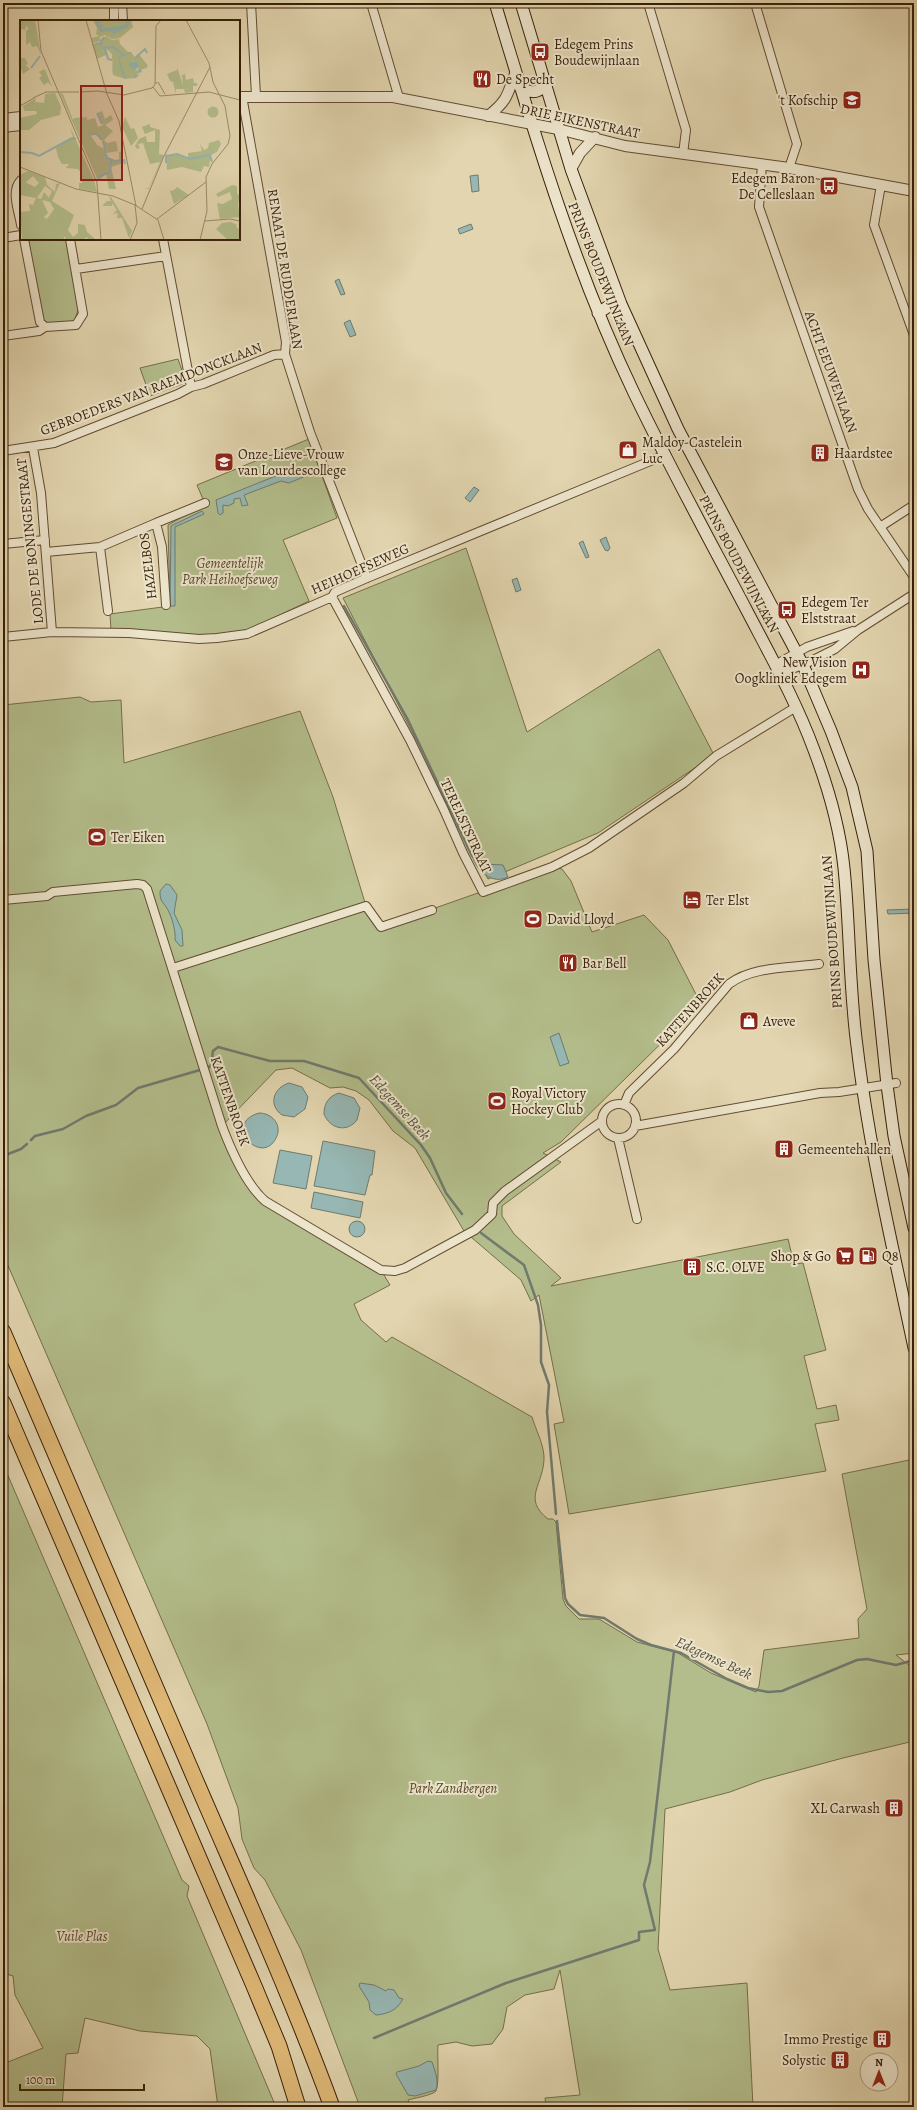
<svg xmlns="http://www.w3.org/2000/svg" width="917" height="2110" font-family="Alegreya,serif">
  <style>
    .green { fill: #b3bd8b; stroke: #756e49 }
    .water { fill: #96b7b3; stroke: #707a6e }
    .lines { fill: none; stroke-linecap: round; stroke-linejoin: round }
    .stream { stroke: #707a6e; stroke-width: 2.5 }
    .minor-casing { stroke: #624c31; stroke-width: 10 }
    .tertiary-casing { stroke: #624c31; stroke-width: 12 }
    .secondary-casing { stroke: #371f07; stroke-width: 13 }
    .motorway-casing { stroke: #371f07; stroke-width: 17 }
    .minor { stroke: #ece4cb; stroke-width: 8 }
    .tertiary { stroke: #ece4cb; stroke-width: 10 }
    .secondary { stroke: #ece4cb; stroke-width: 11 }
    .motorway { stroke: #e1ba78; stroke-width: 15 }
    .labels { text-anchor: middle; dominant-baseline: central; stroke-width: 4; stroke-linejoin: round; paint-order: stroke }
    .poi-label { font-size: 14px; fill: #371f07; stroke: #ece4cb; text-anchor: start }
    .street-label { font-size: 14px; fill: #371f07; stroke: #ece4cb }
    .park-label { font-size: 14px; font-style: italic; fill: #564628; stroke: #ece4cb }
    .water-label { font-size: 15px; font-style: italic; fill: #544d3b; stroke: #ece4cb }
    .inset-river { fill: none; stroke: #96b7b3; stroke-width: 2 }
    .inset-road { fill: none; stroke: #9e8c6c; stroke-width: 1 }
    .view { fill: #8f2418; fill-opacity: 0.15; stroke: #8f2418; stroke-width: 2 }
    .inset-edge { fill: none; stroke: #371f07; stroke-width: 2 }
  </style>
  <rect width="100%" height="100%" fill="#e2d5af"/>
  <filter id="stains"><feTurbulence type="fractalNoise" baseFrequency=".005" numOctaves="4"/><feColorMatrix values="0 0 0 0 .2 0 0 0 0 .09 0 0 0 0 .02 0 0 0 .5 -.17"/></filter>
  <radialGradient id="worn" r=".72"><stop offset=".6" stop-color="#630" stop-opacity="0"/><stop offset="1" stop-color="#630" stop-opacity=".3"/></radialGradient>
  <path class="green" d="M26 239H66L79 307 74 322 59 326 43 322Z
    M178 359 185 379 182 384 150 396 140 368Z
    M309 439 337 518 283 540 309 601 246 631 218 636 111 631 110 614 170 606 168 525 205 504 197 485Z
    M466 548 527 732 659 649 714 755 598 833 488 879 343 598Z
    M80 697 91 702 121 700 124 763 300 711 333 797 366 906 381 927 552 867 562 869 571 881 592 932 644 915 668 940 701 1004 561 1142 543 1153 561 1162 502 1206V1216L514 1234 561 1278 551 1286 788 1239 794 1264 803 1263 826 1350 804 1356 817 1409 836 1405 839 1420 815 1424 826 1471 569 1514 554 1424 564 1422 539 1295 531 1301 521 1280 464 1231 415 1148 393 1131 369 1100 356 1091 343 1087 330 1088 292 1068 276 1070 222 1126 259 1196 381 1270 390 1285 354 1304 361 1320 386 1342 392 1337 532 1417C536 1430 543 1443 544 1456 545 1484 521 1498 548 1519H553L556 1522 563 1599 566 1606 579 1619H599L637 1642 678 1653 711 1673 756 1692 759 1686 764 1650 859 1638 858 1619 867 1609 842 1474 914 1459V1653L896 1655 914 1669V1741L843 1758 762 1780 730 1792 665 1809 658 1949 670 1990 747 1983 753 2107H546L545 2098 580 2095 560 1970 554 1989 525 1995 507 2007 503 2029 492 2044 472 2046 456 2042 438 2045C437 2054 440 2088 435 2092 428 2096 415 2098 408 2100L411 2107H360L301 1950 265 1880 254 1868 242 1839 238 1808 207 1724 3 1254V705Z
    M3 1464 182 1880 189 1886 187 1896 276 2107H218L210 2049 197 2036 140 2031 85 2018 78 2053 66 2054 62 2107H3V2064L43 2048 15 1995 13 1976 3 1973Z"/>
  <path class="water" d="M478 175 479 191 472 192 470 176Z
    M471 224 473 229 460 234 458 229Z
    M339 279 345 294 341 295 335 281Z
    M350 320 356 335 350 337 344 323Z
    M298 467 300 470 305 468 308 475 289 483 281 481 244 495 248 505 242 506 240 498 234 499V503L228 506 223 505V513L220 515 218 513 216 500Z
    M474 487 479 490 470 502 465 498Z
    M202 511 204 514 175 527V606H170L171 526Z
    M606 537 610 548 608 551 605 550 600 540Z
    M583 541 589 557 586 558 579 543Z
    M517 578 521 590 516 592 512 580Z
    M472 856 485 864 503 865 508 877C492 885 477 871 472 856Z
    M166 884 170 885 177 895 174 913 182 930 183 946H180L175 940C176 932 172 917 168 910 163 901 160 903 160 891Z
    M914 909V913L888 914 887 910Z
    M559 1033 569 1063 560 1066 550 1037Z
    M289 1083 302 1087 308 1097 305 1109 294 1117 282 1115C268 1105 273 1088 289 1083Z
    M339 1093 354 1098 360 1108 357 1120C347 1133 330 1129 324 1114 324 1103 329 1096 339 1093Z
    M259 1113C272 1113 283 1125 276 1138 262 1167 221 1124 259 1113Z
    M323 1141 375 1151 372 1175H370L365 1195 314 1186Z
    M280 1150 312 1156 306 1189 273 1183Z
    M314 1192 363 1202 360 1218 311 1208Z
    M349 1229a8 8 0 1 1 16 0a8 8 0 1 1-16 0Z
    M360 1983 374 1985 386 1991 388 1989 394 1990 399 1998 403 1999C397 2010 388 2014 376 2015L370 2010 369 2002 359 1986Z
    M428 2061 432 2062C435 2071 439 2081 436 2090L415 2096 408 2095 396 2074 397 2072 419 2066Z"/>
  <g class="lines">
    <path class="stream" d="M344 606 407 718 472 856
      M208 1068 211 1065 213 1051 218 1047 270 1061H304L359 1078 421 1145 430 1158 446 1193 462 1214
      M31 1140 35 1136 63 1129 86 1116 116 1105 138 1088 200 1070
      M3 1156 21 1149 27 1144
      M481 1233 524 1265 538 1305 541 1325V1362L549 1385 547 1412 556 1514
      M557 1521 565 1598 568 1604 580 1615 604 1618 637 1639 651 1645 681 1653 727 1679 748 1688 768 1692 782 1691 857 1660 867 1659 896 1665 914 1660
      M374 2038 506 1983 639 1940V1932L655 1930 644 1885 650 1862 674 1651"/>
    <g class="minor-casing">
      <path id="minor" d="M122 3 123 21
        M251 3 256 96
        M371 3 399 98
        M648 3 686 130 683 154
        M755 3 797 144 789 168
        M114 21V3
        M242 96 286 342 285 354 310 432 367 578
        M762 164 759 207 858 489 868 509 914 577
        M21 180C10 191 19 211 21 225
        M881 185 874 225 914 335
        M3 238 21 235
        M24 239 40 322 45 327 76 325 83 314 70 239
        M163 239 191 387
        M76 269 166 256
        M3 336 39 331 45 327
        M33 448 41 493 52 632
        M3 451 54 443 178 394 191 387 203 384 274 355 285 354
        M156 523 205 503
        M880 527 914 505
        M3 544 45 540
        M100 547 108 611
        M46 552 100 547 156 523 162 547 166 605
        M332 597 410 740 444 810 463 853 483 892 552 867 589 848 684 783 716 756 796 707
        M3 637 52 632 129 633 199 639 217 638 247 634 332 597 335 592 367 578 665 455
        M775 665 807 647 853 631
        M780 673 803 665 835 649 858 630 914 594
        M3 900 47 896 53 892 137 884 143 885 147 889 222 1126C231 1150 246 1184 265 1201L381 1270 395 1271 405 1268 475 1230 492 1214 493 1203 505 1191 602 1121
        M173 968 366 906 381 927 432 910
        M602 1121a17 17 0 1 1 34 0a17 17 0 1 1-34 0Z
        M624 1105 629 1093 674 1049 729 984C753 966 790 968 819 964
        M635 1126 820 1093 839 1092 896 1083
        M618 1138 637 1219"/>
    </g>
    <g class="tertiary-casing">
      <path id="tertiary" d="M239 97H393L558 129 625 146 789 168 914 191
        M488 116C507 101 507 96 515 74
        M3 119 21 117
        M3 127 21 125
        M571 169 580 153 595 137"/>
    </g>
    <g class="secondary-casing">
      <path id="secondary" d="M495 3C535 136 574 268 634 393 669 466 708 537 746 609 770 655 796 701 814 750 828 787 840 829 844 868 850 927 849 987 857 1046 869 1148 893 1248 914 1348
        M521 3 571 169 621 304 678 429 803 665 831 731 852 787 867 851 874 960 887 1085 894 1136 914 1228
        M520 87C529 92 537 95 544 85V80
        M598 313 609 306 621 304"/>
    </g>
    <g class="motorway-casing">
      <path id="motorway" d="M3 1332C68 1481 130 1631 195 1779 242 1888 291 1995 332 2107
        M3 1403 254 1986 279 2046 298 2107"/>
    </g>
    <use href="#minor" class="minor"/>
    <use href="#tertiary" class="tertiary"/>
    <use href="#secondary" class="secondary"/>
    <use href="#motorway" class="motorway"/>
  </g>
  <defs>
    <g id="bus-square" transform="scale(1)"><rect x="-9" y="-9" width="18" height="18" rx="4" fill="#8f2418" stroke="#ece4cb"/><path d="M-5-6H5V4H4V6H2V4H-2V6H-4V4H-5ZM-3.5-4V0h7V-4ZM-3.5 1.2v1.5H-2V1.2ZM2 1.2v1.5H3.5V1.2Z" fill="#fff"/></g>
    <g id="restaurant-square" transform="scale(1)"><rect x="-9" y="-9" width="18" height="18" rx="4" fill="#8f2418" stroke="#ece4cb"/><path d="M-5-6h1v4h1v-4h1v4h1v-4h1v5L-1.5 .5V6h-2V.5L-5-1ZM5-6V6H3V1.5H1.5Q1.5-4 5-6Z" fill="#fff"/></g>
    <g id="school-square" transform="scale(1)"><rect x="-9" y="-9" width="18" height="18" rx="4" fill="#8f2418" stroke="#ece4cb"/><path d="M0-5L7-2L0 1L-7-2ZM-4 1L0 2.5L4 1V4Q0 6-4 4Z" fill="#fff"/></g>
    <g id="shop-square" transform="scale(1)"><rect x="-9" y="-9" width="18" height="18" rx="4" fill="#8f2418" stroke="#ece4cb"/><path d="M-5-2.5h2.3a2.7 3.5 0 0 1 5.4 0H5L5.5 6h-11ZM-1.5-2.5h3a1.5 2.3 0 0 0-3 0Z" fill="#fff"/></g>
    <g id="building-square" transform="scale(1)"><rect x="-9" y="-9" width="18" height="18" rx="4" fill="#8f2418" stroke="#ece4cb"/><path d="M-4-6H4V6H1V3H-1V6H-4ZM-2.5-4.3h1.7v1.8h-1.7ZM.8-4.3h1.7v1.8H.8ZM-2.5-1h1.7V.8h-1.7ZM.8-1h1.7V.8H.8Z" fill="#fff"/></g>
    <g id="hospital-square" transform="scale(1)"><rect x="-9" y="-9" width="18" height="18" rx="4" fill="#8f2418" stroke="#ece4cb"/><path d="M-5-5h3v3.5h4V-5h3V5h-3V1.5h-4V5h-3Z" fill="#fff"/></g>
    <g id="stadium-square" transform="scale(1)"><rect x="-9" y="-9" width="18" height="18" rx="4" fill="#8f2418" stroke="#ece4cb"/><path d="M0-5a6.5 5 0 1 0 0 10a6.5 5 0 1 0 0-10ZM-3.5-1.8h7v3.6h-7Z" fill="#fff"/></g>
    <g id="hotel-square" transform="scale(1)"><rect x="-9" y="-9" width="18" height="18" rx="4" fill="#8f2418" stroke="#ece4cb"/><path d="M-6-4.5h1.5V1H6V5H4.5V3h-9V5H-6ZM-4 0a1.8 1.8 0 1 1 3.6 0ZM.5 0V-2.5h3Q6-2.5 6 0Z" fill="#fff"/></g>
    <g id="supermarket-square" transform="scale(1)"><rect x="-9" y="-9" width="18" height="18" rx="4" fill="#8f2418" stroke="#ece4cb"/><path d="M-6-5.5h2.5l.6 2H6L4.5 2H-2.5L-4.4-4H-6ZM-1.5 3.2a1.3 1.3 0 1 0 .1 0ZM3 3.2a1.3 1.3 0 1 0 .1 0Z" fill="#fff"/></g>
    <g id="fuel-square" transform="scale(1)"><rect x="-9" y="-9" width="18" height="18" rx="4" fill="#8f2418" stroke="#ece4cb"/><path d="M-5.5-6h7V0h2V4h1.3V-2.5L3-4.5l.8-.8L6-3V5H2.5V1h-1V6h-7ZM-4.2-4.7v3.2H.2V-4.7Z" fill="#fff"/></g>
  </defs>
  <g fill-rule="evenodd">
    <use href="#bus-square" x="540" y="52"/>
    <use href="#restaurant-square" x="482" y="79"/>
    <use href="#school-square" x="852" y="100"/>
    <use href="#bus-square" x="829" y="186"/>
    <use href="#shop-square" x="628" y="450"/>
    <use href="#building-square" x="820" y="453"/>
    <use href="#school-square" x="224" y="462"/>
    <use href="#bus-square" x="787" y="610"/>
    <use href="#hospital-square" x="861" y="670"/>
    <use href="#stadium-square" x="97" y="837"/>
    <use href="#hotel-square" x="692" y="900"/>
    <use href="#stadium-square" x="533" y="919"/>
    <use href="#restaurant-square" x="568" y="963"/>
    <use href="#shop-square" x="749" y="1021"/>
    <use href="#stadium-square" x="497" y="1101"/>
    <use href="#building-square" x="784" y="1149"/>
    <use href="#supermarket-square" x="845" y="1256"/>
    <use href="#fuel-square" x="868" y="1256"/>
    <use href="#building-square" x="692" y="1267"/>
    <use href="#building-square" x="894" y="1808"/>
    <use href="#building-square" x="882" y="2039"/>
    <use href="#building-square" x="840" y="2060"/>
  </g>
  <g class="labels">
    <g class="poi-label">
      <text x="554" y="44">Edegem Prins<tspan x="554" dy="16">Boudewijnlaan</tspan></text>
      <text x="496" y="79">De Specht</text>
      <text x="838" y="100" text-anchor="end">'t Kofschip</text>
      <text x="815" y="178" text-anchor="end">Edegem Baron<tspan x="815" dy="16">De Celleslaan</tspan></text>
      <text x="642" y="442">Maldoy-Castelein<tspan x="642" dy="16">Luc</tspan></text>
      <text x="834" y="453">Haardstee</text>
      <text x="238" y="454">Onze-Lieve-Vrouw<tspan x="238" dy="16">van Lourdescollege</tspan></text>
      <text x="801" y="602">Edegem Ter<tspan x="801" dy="16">Elststraat</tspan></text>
      <text x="847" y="662" text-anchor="end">New Vision<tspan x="847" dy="16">Oogkliniek Edegem</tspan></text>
      <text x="111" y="837">Ter Eiken</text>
      <text x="706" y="900">Ter Elst</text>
      <text x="547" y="919">David Lloyd</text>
      <text x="582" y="963">Bar Bell</text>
      <text x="763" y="1021">Aveve</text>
      <text x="511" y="1093">Royal Victory<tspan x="511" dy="16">Hockey Club</tspan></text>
      <text x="798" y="1149">Gemeentehallen</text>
      <text x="831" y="1256" text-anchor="end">Shop &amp; Go</text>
      <text x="882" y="1256">Q8</text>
      <text x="706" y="1267">S.C. OLVE</text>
      <text x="880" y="1808" text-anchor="end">XL Carwash</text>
      <text x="868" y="2039" text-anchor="end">Immo Prestige</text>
      <text x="826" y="2060" text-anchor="end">Solystic</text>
    </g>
    <g class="street-label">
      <text transform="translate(580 121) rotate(12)">DRIE EIKENSTRAAT</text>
      <text transform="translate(285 269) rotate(81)">RENAAT DE RUDDERLAAN</text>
      <text transform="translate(601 274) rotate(68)">PRINS BOUDEWIJNLAAN</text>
      <text transform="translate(831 372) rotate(70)">ACHT EEUWENLAAN</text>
      <text transform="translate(151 389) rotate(-21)">GEBROEDERS VAN RAEMDONCKLAAN</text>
      <text transform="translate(30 541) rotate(-96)">LODE DE BONINGESTRAAT</text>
      <text transform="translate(739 564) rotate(62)">PRINS BOUDEWIJNLAAN</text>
      <text transform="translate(148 566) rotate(-97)">HAZELBOS</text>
      <text transform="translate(360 569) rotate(-24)">HEIHOEFSEWEG</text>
      <text transform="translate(466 826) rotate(65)">TERELSTSTRAAT</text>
      <text transform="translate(832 932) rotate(-94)">PRINS BOUDEWIJNLAAN</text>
      <text transform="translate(690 1010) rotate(-48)">KATTENBROEK</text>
      <text transform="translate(230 1101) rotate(71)">KATTENBROEK</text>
    </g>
    <g class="park-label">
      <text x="230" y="563">Gemeentelijk<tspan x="230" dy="16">Park Heihoefseweg</tspan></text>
      <text x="453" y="1788">Park Zandbergen</text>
      <text x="82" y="1936">Vuile Plas</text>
    </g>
    <g class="water-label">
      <text transform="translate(400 1107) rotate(48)">Edegemse Beek</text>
      <text transform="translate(714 1658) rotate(25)">Edegemse Beek</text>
    </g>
  </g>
  <g transform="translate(20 20)">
    <rect width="220" height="220" fill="#e2d5af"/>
    <path d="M0 0H15L21 35 17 26 12 27 10 22 6 25V11L9 9 6 5 5 10 1 9ZM73 0H111L113 7 100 18 92 19 85 15 80 17V20L86 16 92 20 99 19 100 24 108 32H111L115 38 119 34 128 46 126 48 118 51 117 48 120 49 113 41 109 46 118 51 117 55 120 54 116 57 106 59 93 55 92 34 86 28V35L77 39 72 24 80 23 83 29 85 28 80 21 72 23V18L79 16 76 14 77 8ZM0 38H5L8 44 5 45 10 49 3 54 0 46 3 45 0 46ZM157 47 163 65 162 55 165 54 166 60 173 58 174 63H177V66H173V72L165 73 164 69H156V74L153 62 150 61 147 54 157 50ZM24 49 26 52 32 67 28 62 24 65 19 58 22 56 19 52ZM35 73 41 87 40 95 21 100 9 110H0V98L17 94 16 91H4L3 86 16 78 15 82 24 83 25 74ZM40 73 43 74 53 100 54 98 67 97V100L75 98 78 107 83 105 77 93 82 91 85 99 91 95 93 100 85 105 93 111 84 120 87 123 96 121 98 131 87 133 85 124 80 117 74 114 71 116 77 125 85 129 87 138 95 141 99 139V132L102 131 103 143 91 147 96 169H89L86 154 78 161ZM187.5 92a5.5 5.5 0 1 1 11 0a5.5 5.5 0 1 1-11 0ZM105 97 111 109 114 108 118 118 111 126 102 107ZM130 104V107L140 110 139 134 144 135 129 169H125L129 168 140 142 130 144 123 123 118 124 120 128 117 129 115 126 119 119 126 116 127 122H135V110L125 114 122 107ZM50 107 74 160 77 172 59 169V163H63L60 161 62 154 58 149 46 148 49 144H42L38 137 36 128 53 117ZM199 120 201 124 197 132 191 135 189 147 184 146 181 152 162 147 147 150 146 134 150 136 157 134 168 139V133L182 131 180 124 184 130 188 128 189 123ZM8 151 25 157 27 165 35 172 36 164 40 163 32 181 54 195 48 210 53 217 58 213V204L65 205 67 212 75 219 68 220 67 217 63 220H46L45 216 43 220H2L0 192 10 191 9 184 13 185 16 178 0 175V155ZM13 156 19 163 15 167 7 163 8 165 6 162ZM25 166 32 171 29 178 24 172 21 179 17 178ZM22 180 30 182 34 189 27 199 24 197 28 193ZM212 165 217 166V173L220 177 218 184 220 200 218 197 200 199 197 183 203 184 212 179 210 172 198 177 196 174ZM157 167 169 175 154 184 150 171 154 170ZM89 177H91L112 211 109 218 102 198H97L98 193 93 194 97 190 92 183V186H82L87 181H91ZM211 202 217 205 216 206 220 211V220H208L196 209 202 203Z" fill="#b3bd8b" fill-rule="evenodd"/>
    <path d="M77 0 83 6 82 9 106 5 105 0H109V3L108 7 94 14 90 11 80 12 75 1ZM111 32 122 52 115 54V57L120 54 116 58 106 59 93 55 92 50V40V44L100 46 98 37ZM111 33 117 42H110L109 46 114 50 119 47 120 49 113 58 106 59 99 38ZM92 44 100 46 104 58 93 55Z" fill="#96b7b3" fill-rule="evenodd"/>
    <path class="inset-river" d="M81 23 83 28 93 27 103 35M75 24 80 23 84 17M85 28 88 39 92 40M115 38 125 29 127 33M11 48 20 36M77 93 82 104M71 114H77L82 120M83 121 86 133M0 132 12 133 19 136 52 118 56 119M86 134 87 138 95 141 104 140 105 144M146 143V136L157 134 170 139 190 135 192 142M78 157 90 152 91 140"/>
    <path class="inset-road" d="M18 0 21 31 77 163 81 220M66 0 87 74 99 101 116 186M166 0 189 43 193 62 205 86 210 116 208 124 192 144 186 157 187 191 180 220M138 62 145 74M135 64 136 6 141 0M133 67 140 76 189 72 220 80M60 72 78 71 104 75 132 68 137 62M13 78 26 72H59M0 86 14 78M144 136 190 47M0 147 56 169 93 176 115 185 138 200 144 220M122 189 144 136M137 199 186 162M185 201 210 199 220 201M110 220 117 203 115 185"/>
    <path class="view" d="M61 66H102V160H61Z"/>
    <rect width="220" height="220" class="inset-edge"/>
  </g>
  <rect width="917" height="2110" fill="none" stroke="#e2d5af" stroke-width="16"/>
  <rect x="4" y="4" width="909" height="2102" fill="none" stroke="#371f07" stroke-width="2"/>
  <rect x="8" y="8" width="901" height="2094" fill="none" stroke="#371f07"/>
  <g transform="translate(879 2072)"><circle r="19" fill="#ece4cb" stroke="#a4957d"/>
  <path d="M0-3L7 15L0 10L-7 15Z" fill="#8f2418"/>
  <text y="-6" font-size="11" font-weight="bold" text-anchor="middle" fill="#371f07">N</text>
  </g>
  <path d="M20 2084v6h124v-6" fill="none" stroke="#371f07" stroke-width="2"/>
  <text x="26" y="2084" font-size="12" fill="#371f07" stroke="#ece4cb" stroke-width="3" paint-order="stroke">100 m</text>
  <rect width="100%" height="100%" filter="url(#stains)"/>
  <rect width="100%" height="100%" fill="url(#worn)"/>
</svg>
